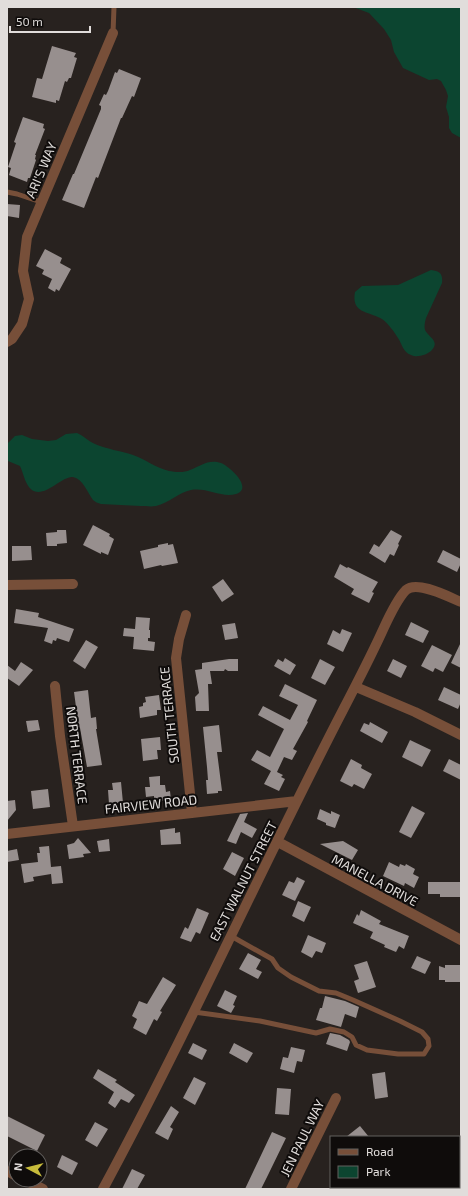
<svg xmlns="http://www.w3.org/2000/svg" width="468" height="1196" font-family="'Exo 2',sans-serif">
  <style>
    .green { fill: #0c4530 }
    .building { fill: #978f8e }
    .lines { fill: none; stroke-linecap: round; stroke-linejoin: round }
    .service { stroke: #774f39; stroke-width: 5 }
    .minor { stroke: #774f39; stroke-width: 10 }
    .labels { text-anchor: middle; dominant-baseline: central; stroke-width: 4; stroke-linejoin: round; paint-order: stroke }
    .street-label { font-size: 13px; fill: #e1dddb; stroke: #0f0c0b }
  </style>
  <rect width="100%" height="100%" fill="#28221f"/>
  <path class="green" d="M353 7H461V138L452 133 449 128V117L446 107 448 96 446 90 441 81 437 79 429 80 403 68 394 52 391 40 384 29 369 13Z
    M431 270C440 271 443 274 442 283L426 318C425 322 424 326 425 330 428 337 441 341 431 351 426 355 417 358 411 355 403 352 402 344 398 338 395 333 388 323 382 319 369 311 351 314 355 292L362 286 398 285Z
    M77 433C84 436 88 441 95 444 106 449 121 451 133 455 145 459 156 468 169 471 175 472 184 473 190 470 201 466 208 459 221 463 229 466 254 488 236 494 221 498 207 487 191 490 179 492 169 503 156 506 151 507 145 506 141 506 127 505 114 505 101 504 98 503 95 502 93 500 87 492 83 479 73 477 61 475 39 506 27 484 24 479 23 472 20 466L8 461 7 449 8 443 15 436 22 435 32 439 48 441 56 440 66 434Z"/>
  <path class="building" d="M52 46 76 53 74 57 77 58 71 78H69L67 82 65 81 59 101 56 100V103L32 97 37 78 42 79Z
    M119 69 141 78 134 97 132 96 122 118H121L98 178 96 177 84 208 62 200 73 174H74L101 109V106L99 105 104 94 106 95 108 91 115 72 117 73Z
    M23 117 44 124 43 128 45 129 35 155H36L35 159 36 160 30 178H28L27 182 9 175 11 168 8 167 16 143 14 142Z
    M7 204 20 205 19 218 7 216Z
    M45 249 62 258 60 263 71 269 59 291 56 289 55 292 48 288 52 279 42 274 44 270 36 266Z
    M93 525 110 534 109 536 114 539 108 555 101 552V554L83 545Z
    M57 530H66L67 543 57 544V546H47L46 533 57 532Z
    M391 530 402 536 398 544 399 545 394 556 390 554 385 563 369 553 374 544 379 547Z
    M168 543V545L173 544 178 563 162 566 161 565 144 569 140 551 158 547V545Z
    M12 546H31L32 560 12 561Z
    M443 550 461 559V563L457 572 437 562Z
    M340 564 347 568 348 567 378 582 372 592 374 593 369 603 351 594 354 589 334 577Z
    M223 579 234 594 222 602 212 587Z
    M16 609 39 613 38 617 74 629 69 642 57 638 56 641 53 640 52 644 44 641 48 628 14 623Z
    M136 617 150 618 149 630H150V638H148V641L155 642 154 651 133 649 134 637 123 636 124 628 135 629Z
    M411 622 429 631 423 643 405 635Z
    M235 623 238 638 225 640 222 625Z
    M342 629 352 633 343 652 327 644 333 630 340 634Z
    M86 640 98 647 85 669 73 661Z
    M461 642V668L451 663Z
    M432 645 452 655 443 672 435 668 433 672 421 666Z
    M285 658 296 665 290 675 274 666 278 659 283 662Z
    M229 659H238V671H228L225 669 224 671H210L212 684H208L209 711H196L195 697 199 693 195 670 202 669V663Z
    M320 659 335 667 325 685 311 678Z
    M393 659 407 666 401 678 387 671Z
    M21 662 33 670 19 686 7 678V665L15 671Z
    M285 684 317 700 307 721 308 722 293 749 297 751 292 760 284 757 277 772 283 775 281 777 285 779 279 791 264 784 271 771 251 760 257 750 270 757 284 729 258 715 263 706 290 720 298 705 279 696Z
    M444 687 461 695V702L458 709 438 700Z
    M88 690 91 718 96 717 97 729H96L102 765 87 767 80 728 71 729 68 708 76 707 74 692Z
    M159 695 161 710H157V715L140 718 139 707 143 706V703L146 702 145 697Z
    M38 720 40 730 28 732 26 721Z
    M370 722 388 732 382 743 360 731 364 723 369 725Z
    M219 725 222 752H217L222 791H218V793L207 794 206 780H208L207 767 203 727Z
    M160 737 161 750H157L158 759 143 761 141 739Z
    M410 740 431 750 422 767 402 757Z
    M351 759 362 765 361 768 372 774 364 789 354 784 352 787 340 781Z
    M449 759 461 765V780L443 771Z
    M160 776V785H165L166 792 170 791 171 800 154 801V796L146 797 145 787H150L149 777Z
    M121 782 123 803 109 804 108 790H113L112 783Z
    M48 789 50 807 33 809 31 791Z
    M15 800 16 810 7 821V801Z
    M412 806 425 813 411 838 399 832Z
    M320 809 331 814V811L340 815 335 828 326 825V823L317 819Z
    M248 813 244 822 257 829 252 838 241 832 236 844 227 841 240 814Z
    M175 828V833L180 832 181 844 161 845 160 830Z
    M78 838 91 853 83 854 84 857 69 859 67 845 74 843Z
    M109 839 110 851 99 852 97 841Z
    M343 841 358 850 352 860 320 844Z
    M49 846 51 867 61 866 63 883 52 884 51 874 33 877 34 881 24 883 21 864 38 862 37 853H40L39 847Z
    M17 849 19 860 7 862V851Z
    M232 852 244 858 235 876 223 869Z
    M389 862 399 867 400 864 405 866 406 864 415 869 413 874 419 877 414 888 405 883 404 886 383 876Z
    M297 877 305 881 295 901 282 895 289 881 294 883Z
    M428 882H461V897H440V894H428Z
    M298 901 311 907 304 922 292 916Z
    M197 908 209 913 200 934 196 932 191 942 180 938 185 927 188 929Z
    M361 910 381 921 379 924 409 936 404 949 399 946 396 952 384 947 385 945 370 938 373 932 353 923 357 914 359 916Z
    M308 935 326 943 322 953 316 951 312 958 301 952Z
    M248 953 261 960 256 969 262 972 258 979 239 969Z
    M417 956 431 962 425 974 411 968Z
    M367 961 376 987 358 993 354 981 359 979 354 965Z
    M445 965H461V982H445V980H439V966L445 968Z
    M163 977 176 985 160 1011 162 1012 157 1021 154 1019 146 1035 133 1028 137 1019 132 1016 139 1001 147 1004Z
    M225 990 237 996 233 1005 235 1006 231 1013 217 1006Z
    M325 996 345 1001 359 1007 356 1018 345 1014 341 1027 316 1020 320 1008H322Z
    M330 1033 340 1035 349 1040 350 1042 347 1051 326 1044Z
    M193 1043 207 1050 202 1060 188 1053Z
    M234 1043 253 1053 247 1063 229 1053Z
    M291 1047 305 1050 302 1062 297 1061 294 1073 280 1069 283 1057 288 1058Z
    M98 1069 117 1080 115 1082 135 1095 129 1103 121 1099 115 1108 108 1103 114 1092 93 1078Z
    M385 1072 388 1097 375 1099 372 1074Z
    M194 1077 206 1083 195 1105 183 1098Z
    M277 1088 291 1089 289 1115 275 1114Z
    M171 1106 179 1112 170 1127 173 1129 168 1140 155 1133Z
    M7 1116 45 1135 37 1151 7 1136Z
    M95 1122 108 1129 97 1147 85 1140Z
    M360 1126 369 1137H346Z
    M272 1132 286 1138 268 1175 261 1189H245Z
    M62 1155 78 1163 72 1175 57 1167Z
    M132 1169 145 1175 137 1189H122Z"/>
  <g class="lines">
    <path class="service" d="M113 33 114 7
      M7 192 17 194 41 202
      M194 1012 260 1021 316 1033 330 1029 344 1032 352 1037 356 1045 367 1050 398 1054H424L429 1046 428 1039 422 1032 400 1021 353 1000 336 993 319 991 291 977 278 968 272 959 231 936"/>
    <path class="minor" d="M7 342 12 339 22 324 29 299 23 271 27 237 113 33
      M7 585 73 584
      M186 615 179 639 176 658 192 813
      M55 686 60 736 73 826
      M356 687 415 712 461 735
      M7 834 297 801
      M278 842 461 940
      M7 1171 16 1176
      M25 1180 43 1189
      M103 1189C188 1032 261 868 343 710 356 685 369 660 381 634 387 621 396 600 406 590 417 580 449 597 461 602
      M291 1189 336 1098"/>
  </g>
  <g class="labels">
    <g class="street-label">
      <text transform="translate(41 170) rotate(-67)">ARI'S WAY</text>
      <text transform="translate(169 715) rotate(-96)">SOUTH TERRACE</text>
      <text transform="translate(77 755) rotate(83)">NORTH TERRACE</text>
      <text transform="translate(151 804) rotate(-6)">FAIRVIEW ROAD</text>
      <text transform="translate(375 880) rotate(28)">MANELLA DRIVE</text>
      <text transform="translate(243 881) rotate(-63)">EAST WALNUT STREET</text>
      <text transform="translate(302 1138) rotate(-64)">JEN PAUL WAY</text>
    </g>
  </g>
  <rect width="468" height="1196" fill="none" stroke="#e1dddb" stroke-width="16"/>
  <rect x="330" y="1136" width="130" height="52" fill="#0f0c0b" stroke="#63605e"/>
  <rect x="338" y="1149" width="20" height="6" fill="#774f39" stroke="#63605e"/>
  <text x="366" y="1156" font-size="12" fill="#e1dddb">Road</text>
  <rect x="338" y="1166" width="20" height="12" fill="#0c4530" stroke="#63605e"/>
  <text x="366" y="1176" font-size="12" fill="#e1dddb">Park</text>
  <g transform="translate(28 1168) rotate(277)"><circle r="19" fill="#0f0c0b" stroke="#63605e"/>
  <path d="M0-3L7 15L0 10L-7 15Z" fill="#c7bb3b"/>
  <text y="-6" font-size="11" font-weight="bold" text-anchor="middle" fill="#e1dddb">N</text>
  </g>
  <path d="M10 26v6h80v-6" fill="none" stroke="#e1dddb" stroke-width="2"/>
  <text x="16" y="26" font-size="12" fill="#e1dddb" stroke="#0f0c0b" stroke-width="3" paint-order="stroke">50 m</text>
</svg>
